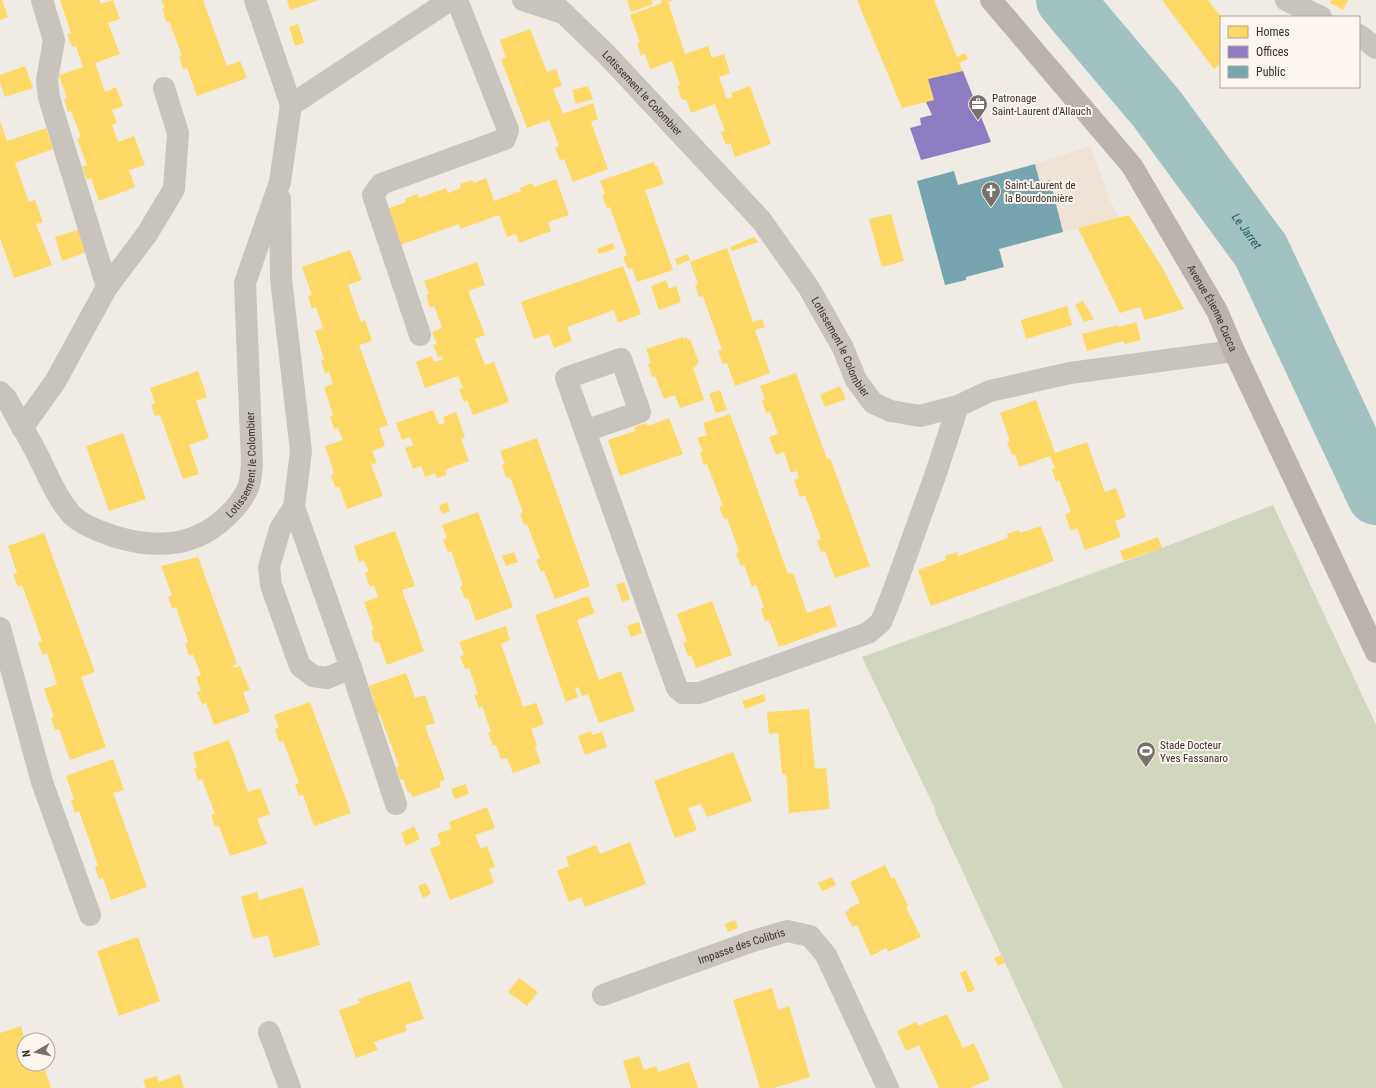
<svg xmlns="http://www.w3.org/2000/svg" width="1376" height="1088" font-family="'Roboto Condensed',sans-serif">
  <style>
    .green { fill: #d1d6bf }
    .plaza { fill: #eee3d5 }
    .homes { fill: #ffd966 }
    .offices { fill: #8e7cc3 }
    .public { fill: #76a5af }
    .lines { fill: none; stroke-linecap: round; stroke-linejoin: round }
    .river { stroke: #a1c2c1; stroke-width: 58 }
    .minor { stroke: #c9c3be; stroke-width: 22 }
    .secondary { stroke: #bab3ae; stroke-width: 22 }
    .labels { text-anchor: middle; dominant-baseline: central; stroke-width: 4; stroke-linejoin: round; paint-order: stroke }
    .street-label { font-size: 11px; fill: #3b302b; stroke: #fbf5ee }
    .poi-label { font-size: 11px; fill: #3b302b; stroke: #fbf5ee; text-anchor: start }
    .water-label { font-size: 12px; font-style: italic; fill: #1f5a5e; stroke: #fbf5ee }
  </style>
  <rect width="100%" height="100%" fill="#f0ebe5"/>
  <path class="green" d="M1273 505 1376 725V1088H1063L935 812 936 811 862 657 1162 548Z"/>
  <path class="plaza" d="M1090 146 1105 186 1108 198 1120 217 1063 232 1050 180 1040 183 1035 164Z"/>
  <path class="homes" d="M0 0H2L8 17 0 20Z
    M60 0H100L101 4 113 0 120 19 108 23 120 54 95 63 105 92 116 87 123 106 112 110 117 123 112 125 118 142 134 136 145 165 129 170 135 187 99 201 91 178 87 180 82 167 87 165 77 139 81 137 71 111 68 112 64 99 67 98 59 75 83 67 76 46 72 47 67 34 71 33Z
    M161 0H203L227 66 240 61 247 78 197 96 187 68 183 69 179 57 182 56 169 21 166 22 162 9 165 8Z
    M287 0H319L290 10Z
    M627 0H652L653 4 631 12Z
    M661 0H674L668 2 685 54 708 46 712 58 724 54 730 73 719 77 727 99 733 97 731 93 750 86 771 144 735 157 730 143 726 145 721 132 725 131 715 104 691 113 686 99 682 100 677 86 680 85 672 61 650 69 645 54 641 56 637 43 640 42 630 15 662 3Z
    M857 0H934L957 57 965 53 968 59 959 63 963 71 928 79 934 100 902 108Z
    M1162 0H1208L1221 17V64L1214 69Z
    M1331 0H1348L1343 10 1330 3Z
    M298 24 304 43 295 46 289 27Z
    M530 29 547 72 556 69 562 86 553 89 563 114 593 103 598 119 591 122 608 169 573 182 564 159 560 160 555 148 559 146 549 120 527 128 501 59 506 58 500 40Z
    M25 66 33 88 5 97 0 82V75Z
    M588 86 593 99 576 104 572 90Z
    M0 121 7 141 46 128 53 149 15 163 29 202 35 200 43 222 36 224 52 265 14 278 0 238Z
    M654 162 655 166H657L664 184 645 190 673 270 637 282 632 268 628 269 623 257 627 255 610 207 607 208 602 196 605 194 600 181Z
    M486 178 494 201 521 191 520 188 532 183 534 187 556 179 569 215 548 222 551 231 519 243 516 234 507 237 499 215 460 229 459 224 397 246 384 210 406 202 405 199 418 194 419 198 446 188 448 193 461 188 460 184 472 180 474 183Z
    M891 214 904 261 882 267 869 219Z
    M1129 215 1162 267 1184 309 1145 320 1140 307 1120 313 1078 228Z
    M78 230 86 252 62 261 55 237Z
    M754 237 758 242 732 251 730 247Z
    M613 243 615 249 599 254 597 249Z
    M727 248 753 322 762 319 765 327 755 330 770 373 735 386 727 363 723 364 718 351 722 350 703 296 699 297 695 285 698 284 690 262Z
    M350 250 362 280 348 285 361 322 365 320 372 341 359 345 388 425 379 428 385 446 372 451 377 463 371 464 383 496 347 509 339 487H335L331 475 334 473 325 446 343 440 338 428 334 429 330 416 333 415 324 387 333 384 329 372 325 373 321 360 324 359 315 331 323 328 316 307 312 309 308 296 312 295 302 267Z
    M688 254 690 260 677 265 675 259Z
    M477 262 485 285 468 291 485 335 475 339 485 365 494 362 509 402 473 415 467 400 464 402 459 389 463 388 458 376 425 388 416 362 431 356 434 362 443 359 441 356 438 357 433 345 437 344 432 332 442 328 434 306 430 308 426 295 429 294 424 281Z
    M623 266 641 314 618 323 614 310 567 327 572 341 554 348 549 334 534 339 521 302Z
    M666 280 669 289 676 286 681 302 659 310 651 286Z
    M1083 301 1094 319 1084 322 1075 305Z
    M1067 306 1072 325 1026 339 1021 320Z
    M1136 322 1141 340 1124 344 1123 341 1087 351 1082 334 1118 325 1119 327Z
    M683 337V339L687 337V340L690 339 699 363 697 364V366L693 368 704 400 680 408 675 395 664 399 655 376 652 377 648 364 651 363 646 349Z
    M198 371 207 397 196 401 209 438 189 445 199 474 183 479 160 415 155 416 151 404 155 403 150 388Z
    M796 373 827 459 830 458 870 566 835 578 825 551 821 552 817 540 821 539 805 495 800 497 794 480 799 478 797 471 791 473 784 452 776 455 769 437 778 434 770 412 766 413 762 400 765 399 760 386Z
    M840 386 846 399 825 407 820 395Z
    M720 390 727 410 716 413 709 394Z
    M1036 400 1055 453 1087 442 1105 492 1116 488 1126 517 1115 521 1121 537 1085 550 1077 528 1071 531 1065 514 1071 512 1059 480 1056 482 1052 469 1055 468 1050 456 1019 467 1015 454 1012 455 1007 442 1010 441 1000 413Z
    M433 410 439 425 445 423 443 417 456 412 465 437 461 439 469 461 445 470 447 475 437 478 435 473 425 477 421 466 413 469 405 448 413 445 410 437 402 440 396 423Z
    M730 414 788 574 793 573 807 613 830 605 837 626 779 647 769 620 765 621 761 608 764 607 756 585 752 587 744 565 741 566 736 554 739 552 735 540 727 518 724 519 719 507 723 506 707 464 704 465 700 452 703 451 697 438 707 435 703 423Z
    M669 418 683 454 620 476 608 440 635 431 634 427 647 423 648 426Z
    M123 433 146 499 109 511 86 446Z
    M537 438 590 586 555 599 544 571 541 572 536 560 540 558 527 524 524 525 520 514 523 512 510 477 506 478 502 465 505 464 500 451Z
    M447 502 450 511 442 514 439 506Z
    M478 512 513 607 476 621 468 598 465 599 460 587 463 585 451 551 448 552 443 540 447 538 442 525Z
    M1041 526 1054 561 931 606 918 570 946 560 945 556 957 552 958 556 1008 538 1007 534 1019 530 1020 533Z
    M395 531 415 586 402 590 424 651 387 665 379 642 375 643 371 631 374 630 364 602 378 597 374 585 370 587 365 573 369 572 364 560 359 562 354 546Z
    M44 533 95 672 81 677 106 747 70 760 59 729 55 730 51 718 54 717 44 689 57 684 47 653 43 655 38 643 42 641 22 585 18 587 13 574 17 573 8 546Z
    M1158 537 1162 548 1124 561 1120 551Z
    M514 552 518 562 506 566 502 556Z
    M198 557 237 664 233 665 234 668 240 666 250 690 243 692 250 712 214 725 206 703 202 704 197 692 201 691 196 677 201 675 193 654 189 656 185 644 188 642 176 607 172 609 168 597 172 595 161 566Z
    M624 582 630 599 622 602 616 585Z
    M588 596 595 613 577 620 599 680 621 671 635 711 599 723 588 694 582 696 578 687 575 688 578 697 566 702 535 615Z
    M712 601 732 655 696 668 691 655 688 656 683 643 687 641 677 614Z
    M639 622 642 633 631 637 627 626Z
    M506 626 510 640 501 644 523 707 536 703 544 724 531 729 537 746 535 747 541 763 513 773 507 758 501 759 496 745 493 746 488 733 491 732 482 706 479 708 474 695 478 694 469 668 465 669 460 656 464 655 459 642Z
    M406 673 415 698 425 695 435 723 425 726 445 780 439 782 441 787 413 797 410 792 408 793 403 779 400 780 396 767 399 766 379 713 376 714 371 701 374 699 369 686Z
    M764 694 766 701 745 709 742 701Z
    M310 702 351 813 314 826 303 795 299 796 295 784 299 783 283 741 279 742 275 729 279 728 274 715Z
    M809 709 815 769 826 768 830 809 789 813 786 774H782L778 733 769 734 767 712Z
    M591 731 592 735 602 732 607 747 585 755 578 736Z
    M229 740 248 792 260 788 270 814 257 819 267 844 230 856 219 826 215 827 211 815 215 814 202 779 198 781 194 768 197 767 193 753Z
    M733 752 752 801 707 817 701 804 688 808 697 830 675 838 654 781Z
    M113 759 124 790 113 793 147 887 111 900 103 878 99 879 95 867 98 865 79 811 75 813 71 800 74 799 66 776Z
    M466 784 469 794 455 799 451 789Z
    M487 807 495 828 475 835 481 849 487 846 495 867 489 869 494 883 450 900 430 849 441 844 437 834 451 829 449 822Z
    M414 826 420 839 406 846 401 833Z
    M630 842 646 884 585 907 581 897 569 902 557 871 569 866 566 857 596 845 600 854Z
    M885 865 892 879 894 877 908 906 906 907 921 937 888 952 886 948 871 956 857 925 852 927 845 912 849 910V908L860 903 850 882Z
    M832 877 836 885 822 891 818 883Z
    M426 883 431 894 423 898 418 886Z
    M303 887 320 945 274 958 268 935 253 939 241 897 257 892 259 900Z
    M735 920 738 928 728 932 725 924Z
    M138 937 160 1001 119 1016 97 951Z
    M1001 955 1005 963 998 966 994 958Z
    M966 970 975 990 968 993 960 973Z
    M519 978 538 992 527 1006 508 992Z
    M410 981 424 1019 405 1025 407 1031 374 1042 378 1050 356 1058 339 1010 360 1003 358 999Z
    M772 988 778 1010 789 1006 810 1077 774 1088H760L733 1000Z
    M947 1014 963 1048 974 1043 990 1079 970 1088H939L919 1045 906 1051 897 1031 916 1022 918 1026Z
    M21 1026 25 1040H24V1064H43L51 1088H0V1033Z
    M639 1056 644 1070 656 1066 658 1072 689 1062 698 1088H631L623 1061Z
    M180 1074 184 1088H146L143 1080 157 1076 159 1082Z"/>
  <path class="offices" d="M963 71 991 142 921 160 910 128 921 125 920 118 932 115 926 102 934 100 928 79Z"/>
  <path class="public" d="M1035 164 1040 183 1050 180 1063 232 999 249 1004 267 966 277V280L945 285 917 181 954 171 958 185Z"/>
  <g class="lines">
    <path class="river" id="s1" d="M1065 0 1157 109 1261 251 1376 496"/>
    <g class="minor">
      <path d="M42 0 54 40 47 80 49 98 107 287"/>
      <path d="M255 0 291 105"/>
      <path d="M523 0 563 13"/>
      <path id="s2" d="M550 0 607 55 761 220 809 288 843 348 856 380 873 403 891 411 920 416 958 406 990 391 1070 373 1234 351"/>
      <path d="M1286 0 1321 17"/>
      <path d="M1359 35 1376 48"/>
      <path d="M280 199 281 279 301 451 294 507 351 668 396 804"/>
      <path d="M420 335 373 195 381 184 505 139 508 130 457 0"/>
      <path id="s3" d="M0 392 6 398C15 415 25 431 34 448 46 470 54 494 71 514 80 524 101 532 113 536 154 549 194 548 226 517 235 509 243 499 248 488 251 482 251 472 252 464L245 283 280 182 291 105 450 0"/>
      <path d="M22 428 55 382 107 287 147 234 174 189 178 133 164 88"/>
      <path d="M585 431 566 378 621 359 640 412 585 431 677 688 683 693H699L868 633 881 622 892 595 935 476 958 406"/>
      <path d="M294 507 280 529 269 567 271 585 300 666 313 676 327 678 351 668"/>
      <path d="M0 628 42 782 90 915"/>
      <path id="s4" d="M603 995 750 942 787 931 810 936 826 955 888 1088"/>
      <path d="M269 1032 290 1088"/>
    </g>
    <path class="secondary" id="s5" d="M991 0 1132 166 1217 311 1234 351 1376 652"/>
  </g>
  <defs>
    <g id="office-pin" transform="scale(1)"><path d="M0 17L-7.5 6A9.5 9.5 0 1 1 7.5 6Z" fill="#7a716c" stroke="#fbf5ee"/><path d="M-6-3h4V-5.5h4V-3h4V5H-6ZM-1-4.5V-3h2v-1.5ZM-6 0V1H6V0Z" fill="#fff"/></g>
    <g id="church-pin" transform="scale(1)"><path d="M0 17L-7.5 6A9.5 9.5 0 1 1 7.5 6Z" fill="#7a716c" stroke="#fbf5ee"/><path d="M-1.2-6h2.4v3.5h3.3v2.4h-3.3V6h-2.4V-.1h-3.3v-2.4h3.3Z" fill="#fff"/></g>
    <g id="stadium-pin" transform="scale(1)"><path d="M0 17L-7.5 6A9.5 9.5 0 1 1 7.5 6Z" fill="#7a716c" stroke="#fbf5ee"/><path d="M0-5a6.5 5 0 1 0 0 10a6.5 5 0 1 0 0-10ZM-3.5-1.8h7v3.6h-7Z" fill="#fff"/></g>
  </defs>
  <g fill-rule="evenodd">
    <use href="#office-pin" x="978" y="104"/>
    <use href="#church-pin" x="991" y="191"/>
    <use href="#stadium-pin" x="1146" y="751"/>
  </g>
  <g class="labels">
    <g class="street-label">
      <text stroke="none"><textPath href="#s2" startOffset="131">Lotissement le Colombier</textPath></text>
      <text stroke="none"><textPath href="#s5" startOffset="381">Avenue Étienne Cucca</textPath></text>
      <text stroke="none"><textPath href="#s2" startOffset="455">Lotissement le Colombier</textPath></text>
      <text stroke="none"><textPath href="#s3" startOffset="368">Lotissement le Colombier</textPath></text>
      <text stroke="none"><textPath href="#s4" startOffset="147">Impasse des Colibris</textPath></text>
    </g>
    <g class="poi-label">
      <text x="992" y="98">Patronage<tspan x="992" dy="13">Saint-Laurent d'Allauch</tspan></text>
      <text x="1005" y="185">Saint-Laurent de<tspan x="1005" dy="13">la Bourdonnière</tspan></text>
      <text x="1160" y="745">Stade Docteur<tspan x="1160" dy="13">Yves Fassanaro</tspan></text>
    </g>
    <g class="water-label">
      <text stroke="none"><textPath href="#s1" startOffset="294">Le Jarret</textPath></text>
    </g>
  </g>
  <rect x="1220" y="16" width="140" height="72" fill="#fbf5ee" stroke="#aea6a0"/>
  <rect x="1228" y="26" width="20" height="12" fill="#ffd966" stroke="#aea6a0"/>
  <text x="1256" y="36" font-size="12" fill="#3b302b">Homes</text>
  <rect x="1228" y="46" width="20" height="12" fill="#8e7cc3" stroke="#aea6a0"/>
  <text x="1256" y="56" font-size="12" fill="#3b302b">Offices</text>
  <rect x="1228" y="66" width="20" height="12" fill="#76a5af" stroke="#aea6a0"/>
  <text x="1256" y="76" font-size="12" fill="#3b302b">Public</text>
  <g transform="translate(36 1052) rotate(261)"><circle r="19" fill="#fbf5ee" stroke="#aea6a0"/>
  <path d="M0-3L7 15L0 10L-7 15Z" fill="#7a716c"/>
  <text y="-6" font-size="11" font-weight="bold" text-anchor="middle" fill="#3b302b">N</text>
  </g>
</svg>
